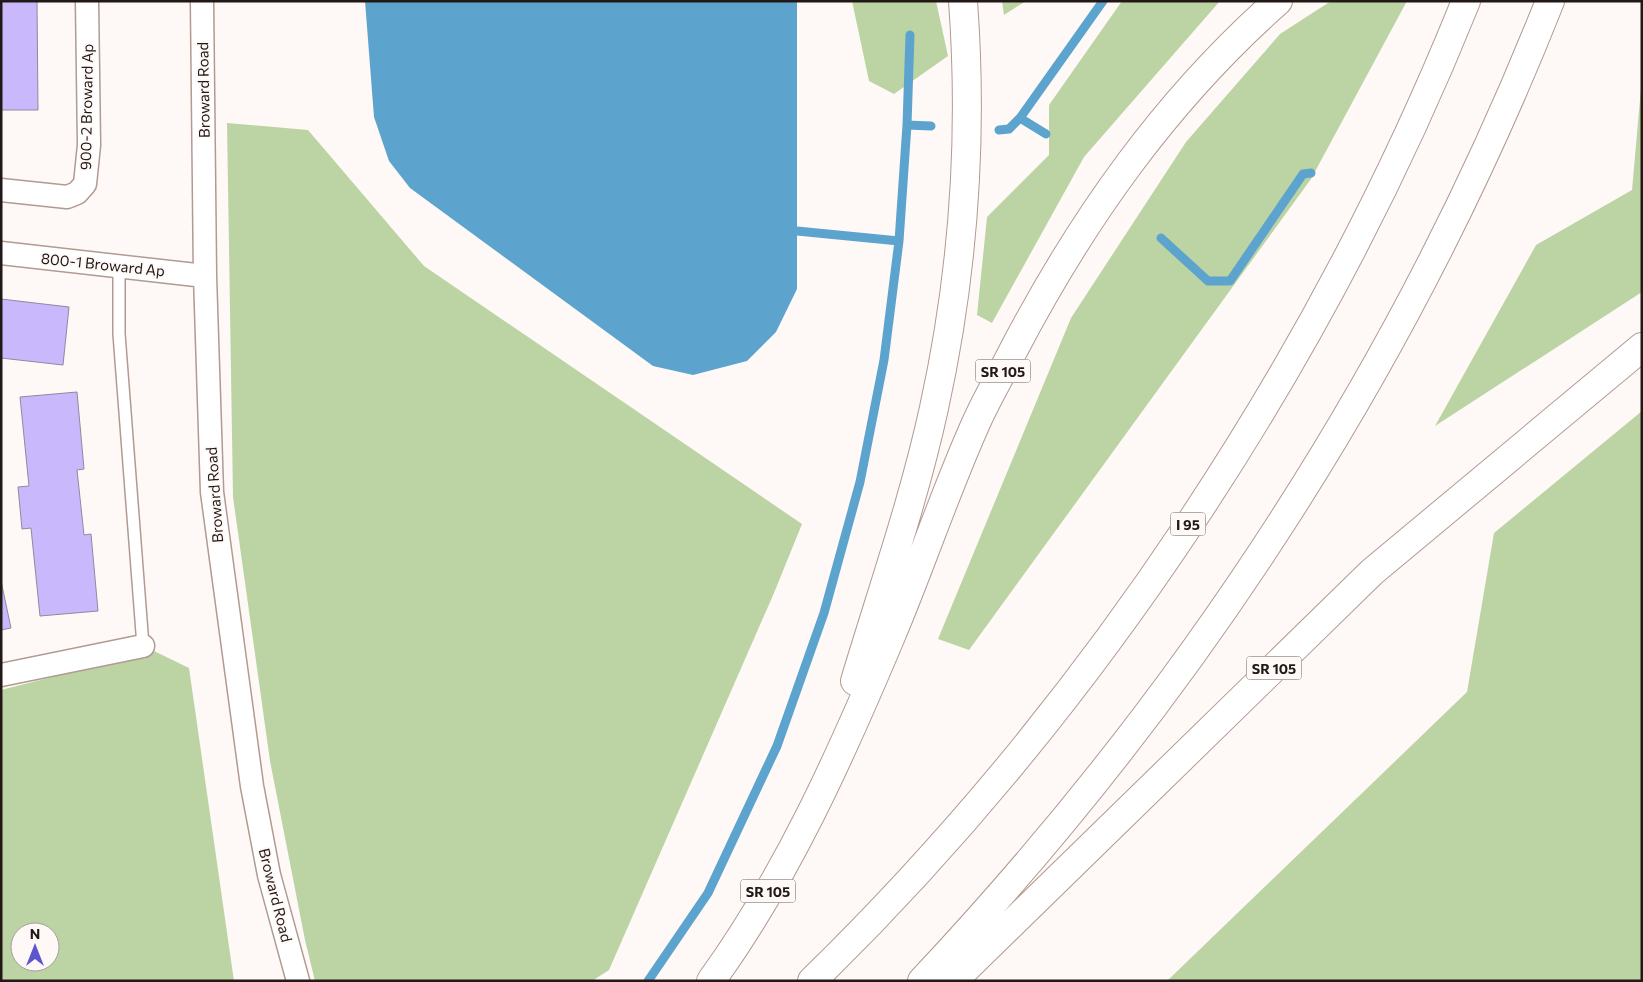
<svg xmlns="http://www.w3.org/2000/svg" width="1643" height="982" font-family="Commissioner,sans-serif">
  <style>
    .green { fill: #bcd4a4; fill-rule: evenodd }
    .water { fill: #5ca4cd }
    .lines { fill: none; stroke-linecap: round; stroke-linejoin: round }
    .stream { stroke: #5ca4cd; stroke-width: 9 }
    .building { fill: #c9b9fc; stroke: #8e8a9e }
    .service-casing { stroke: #b19a91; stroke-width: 14 }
    .minor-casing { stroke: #b19a91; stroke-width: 25 }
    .motorway-casing { stroke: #b19a91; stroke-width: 30 }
    .service { stroke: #fff; stroke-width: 11 }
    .minor { stroke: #fff; stroke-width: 22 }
    .motorway { stroke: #fff; stroke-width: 28 }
    .labels { text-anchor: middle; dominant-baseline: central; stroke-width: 4; stroke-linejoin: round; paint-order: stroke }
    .shield { fill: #fef9f7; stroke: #645c5a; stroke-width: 1 }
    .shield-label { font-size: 14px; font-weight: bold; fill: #221916 }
    .street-label { font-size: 15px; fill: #221916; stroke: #fef9f7 }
  </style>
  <rect width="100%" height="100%" fill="#fef9f7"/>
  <path class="green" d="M852 1H936L948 56 894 94 869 81Z
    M1002 1H1026L1004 15Z
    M1122 1H1220L1084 157 992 323 977 315 987 217 1049 155V105Z
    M1331 1H1407L1311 179 969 650 938 639 1071 318 1186 142 1280 34Z
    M1642 77V292L1435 426 1536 245 1632 190Z
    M227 123 308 130 424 266 802 524 774 593 609 970 592 981H315L305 940 270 761 233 497Z
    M1642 411V981H1167L1467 692 1494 533Z
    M154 651 189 668 234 981H1V690ZM20 932H50V962H20Z"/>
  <path class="water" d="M365 1H797V289L776 332 747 361 693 375 653 366 410 188 389 161 374 117Z"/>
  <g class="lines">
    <path class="stream" d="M1020 118 1046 134
      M907 125 910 35
      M999 130 1009 129 1020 118 1103 1
      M1161 238 1208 281H1230L1303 174 1311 173
      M899 241 907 125 931 126
      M648 981 708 893 777 746 824 613 860 482 884 360 899 241 797 231"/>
  </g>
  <path class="building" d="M1 1H37L38 110H1Z
    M1 299 69 307 63 365 1 358Z
    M77 392 84 469 77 470 84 535 91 534 98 611 40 616 31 528 22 529 18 487 29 486 20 397Z
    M1 581 11 628 1 630Z"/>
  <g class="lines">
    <g class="service-casing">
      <path id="service" d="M119 266V334L143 646"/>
    </g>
    <g class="minor-casing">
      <path id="minor" d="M202 1 205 276 212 492 252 786 269 875 298 981
        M1 190 67 197 77 193 85 184 89 145 87 1
        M1 253 205 276
        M1 675 143 646"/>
    </g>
    <g class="motorway-casing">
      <path id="motorway" d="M855 681C882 591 914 500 934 408 963 276 973 136 963 1
        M711 981C787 876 841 755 891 636 921 565 945 492 976 423 987 398 1001 375 1013 351 1082 219 1166 100 1278 1
        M812 981C1091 709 1321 362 1466 1
        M922 981C1190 696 1406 366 1550 1
        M953 981 1372 572 1642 347"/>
    </g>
    <use href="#service" class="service"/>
    <use href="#minor" class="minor"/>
    <use href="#motorway" class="motorway"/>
  </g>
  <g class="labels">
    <g class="shield">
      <rect x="975.5" y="359.5" width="55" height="23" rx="4"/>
      <rect x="1170.5" y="512.5" width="35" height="23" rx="4"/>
      <rect x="1246.5" y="656.5" width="55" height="23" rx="4"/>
      <rect x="740.5" y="879.5" width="55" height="23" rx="4"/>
    </g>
    <g class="shield-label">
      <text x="1003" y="371">SR 105</text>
      <text x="1188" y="524">I 95</text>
      <text x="1274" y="668">SR 105</text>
      <text x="768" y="891">SR 105</text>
    </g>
    <g class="street-label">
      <text transform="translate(203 90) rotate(-91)">Broward Road</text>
      <text transform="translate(86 107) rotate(-89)">900-2 Broward Ap</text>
      <text transform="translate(103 264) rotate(6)">800-1 Broward Ap</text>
      <text transform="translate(214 495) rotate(-94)">Broward Road</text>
      <text transform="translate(276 895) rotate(76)">Broward Road</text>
    </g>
  </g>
  <rect width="1643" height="982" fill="none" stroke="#221916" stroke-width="5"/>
  <g transform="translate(35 947)"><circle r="24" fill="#fef9f7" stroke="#a69f9d"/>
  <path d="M0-4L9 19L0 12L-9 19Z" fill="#5f56ce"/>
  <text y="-8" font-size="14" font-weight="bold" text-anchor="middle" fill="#221916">N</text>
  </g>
</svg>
